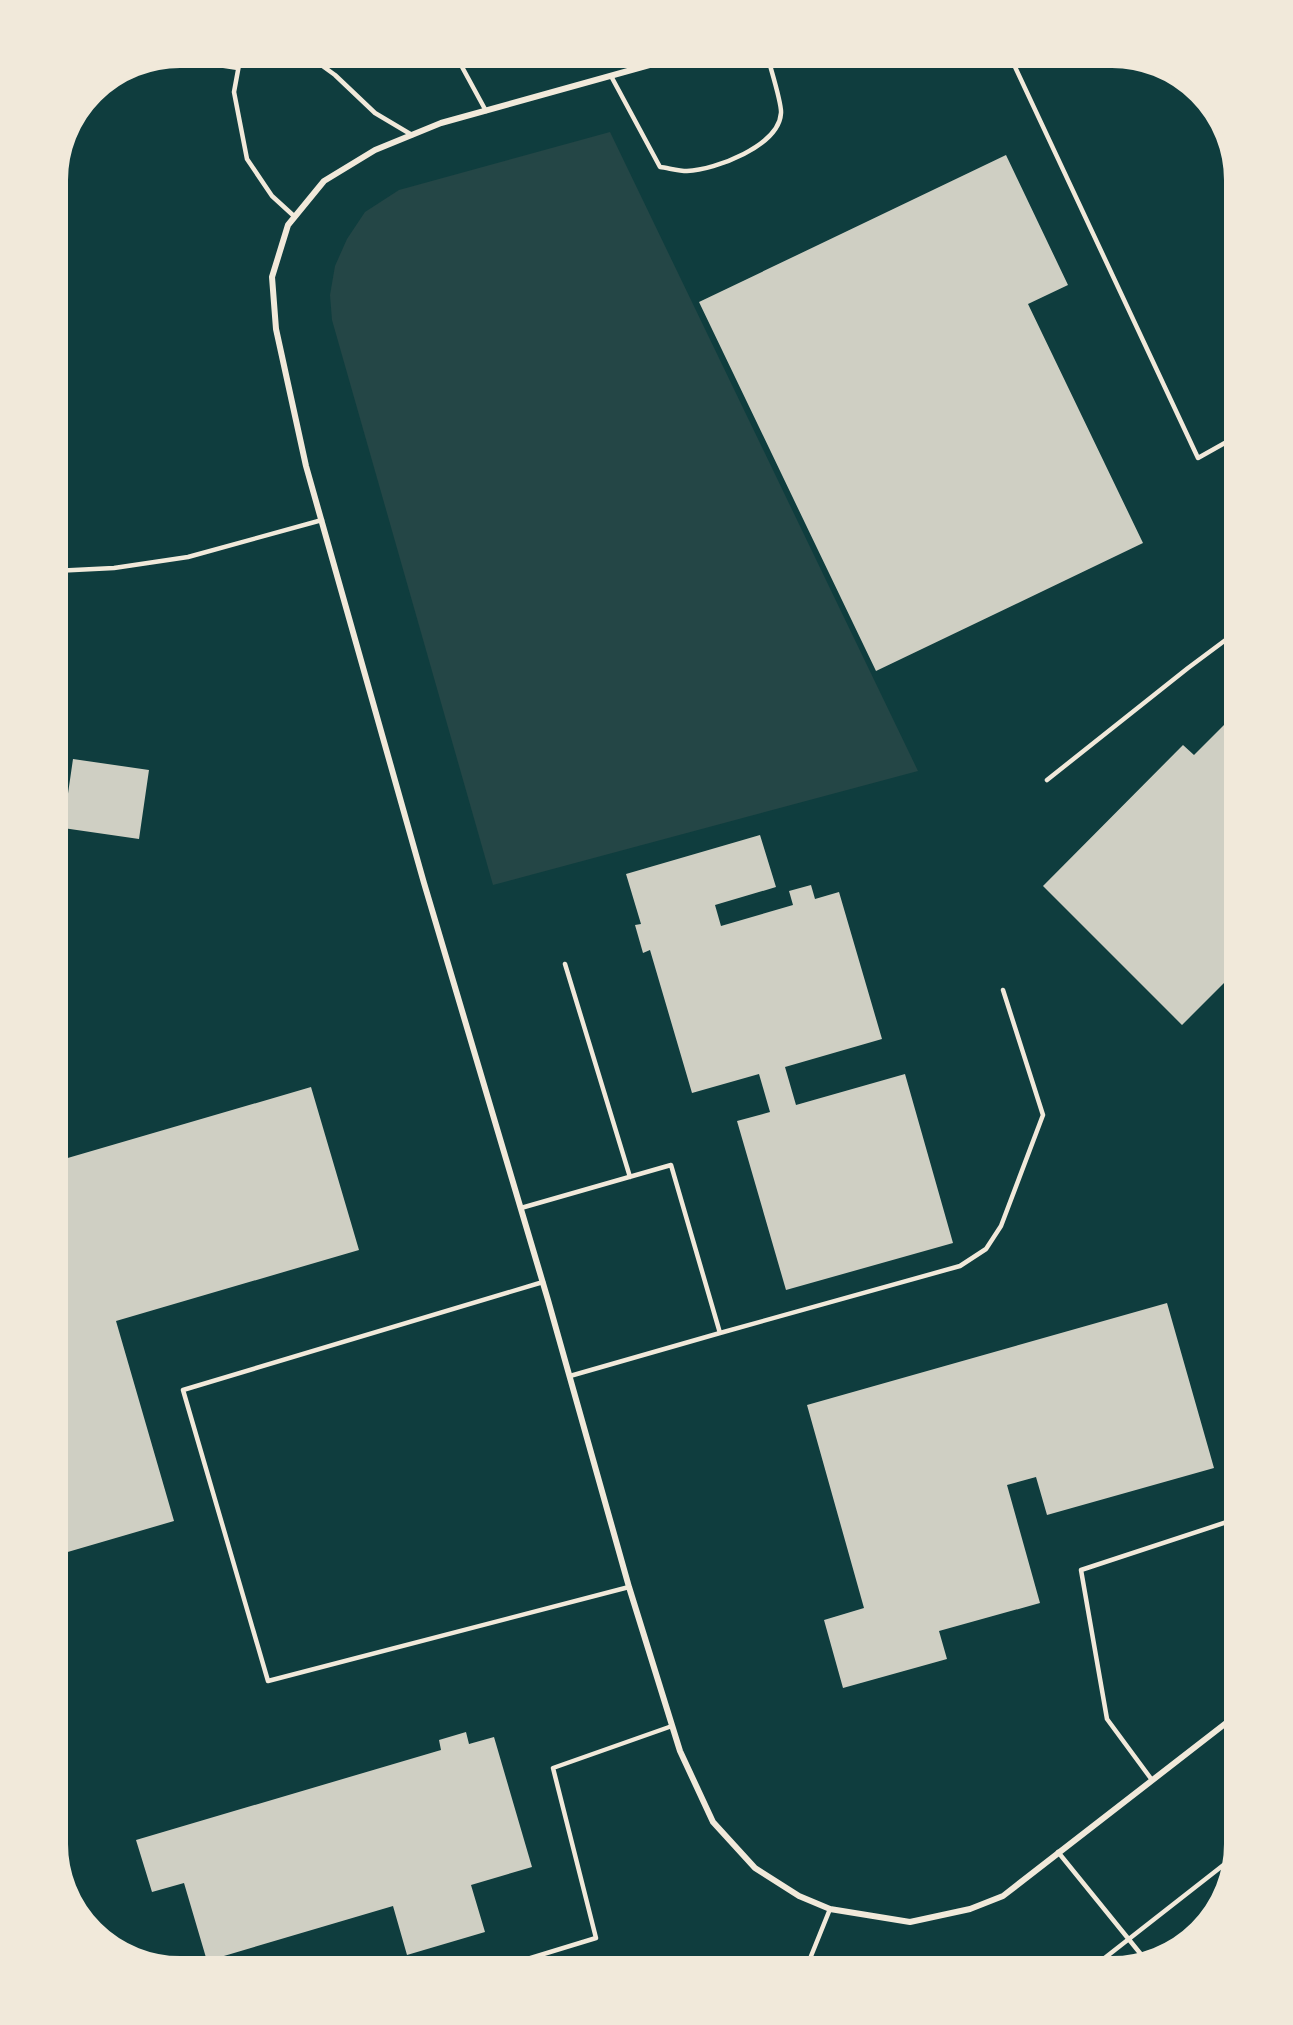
<svg xmlns="http://www.w3.org/2000/svg" width="1293" height="2025" font-family="'IBM Plex Sans',sans-serif">
  <style>
    .green { fill: #244646 }
    .building { fill: #cfcfc3 }
    .lines { fill: none; stroke-linecap: round; stroke-linejoin: round }
    .service { stroke: #f1e9da; stroke-width: 4.5 }
    .minor { stroke: #f1e9da; stroke-width: 6 }
    .rim { fill: none; stroke: #f1e9da; stroke-width: 8 }
  </style>
  <rect width="100%" height="100%" fill="#0f3d3e"/>
  <path class="green" d="M610 132 918 771 493 885 332 320 330 295 335 266 347 239 365 212 399 190Z"/>
  <path class="building" d="M1006 155 1068 285 1028 304 1143 543 876 671 699 302Z
    M1239 710V968L1182 1025 1043 886 1183 745 1194 755Z
    M73 759 149 770 139 839 63 828Z
    M760 835 776 887 715 905 721 926 793 905 789 891 811 885 815 899 839 892 882 1039 785 1067 796 1105 905 1074 953 1243 786 1290 737 1121 770 1112 759 1074 692 1093 650 950 643 953 635 925 641 924 626 874Z
    M311 1087 359 1250 116 1321 174 1521 54 1556V1162Z
    M1167 1303 1214 1468 1047 1515 1036 1477 1007 1485 1040 1603 939 1631 947 1659 843 1688 824 1620 864 1608 807 1405Z
    M466 1732 469 1744 494 1737 532 1867 471 1885 485 1932 407 1955 393 1906 207 1961 184 1883 152 1892 136 1840 441 1750 439 1740Z"/>
  <g class="lines">
    <path class="service" d="M241 54 234 92 247 159 272 196 295 217
      M306 54 335 75 375 113 412 135
      M455 54 486 111
      M1009 54 1198 458 1239 435
      M166 57 238 68
      M611 76 660 167C668 168 679 171 687 171 715 170 779 146 781 113 782 103 770 67 767 54
      M55 171 78 111
      M54 571 114 568 188 557 322 520
      M1047 780 1188 668 1239 630
      M565 964 630 1177
      M521 1208 671 1165 720 1333 960 1266 986 1249 1001 1226 1043 1115 1003 990
      M543 1282 183 1390 268 1681 629 1587
      M1229 1311 1239 1354
      M570 1376 720 1333
      M1152 1780 1107 1719 1081 1570 1239 1518
      M1058 1852 1148 1963
      M488 1971 596 1938 553 1768 672 1726
      M805 1971 830 1909
      M1088 1971 1235 1856"/>
    <path class="minor" d="M689 54 441 123 375 150 324 181 288 225 272 277 276 329 306 466 424 883 548 1300 629 1587 680 1751 713 1822 755 1868 799 1896 830 1909 910 1922 970 1909 1003 1896 1239 1713"/>
  </g>
  <path d="M0 0H1293V2025H0ZM180 64H1112A116 116 0 0 1 1228 180V1844A116 116 0 0 1 1112 1960H180A116 116 0 0 1 64 1844V180A116 116 0 0 1 180 64Z" fill="#f1e9da" fill-rule="evenodd"/>
  <path class="rim" d="M180 64H1112A116 116 0 0 1 1228 180V1844A116 116 0 0 1 1112 1960H180A116 116 0 0 1 64 1844V180A116 116 0 0 1 180 64Z"/>
</svg>
